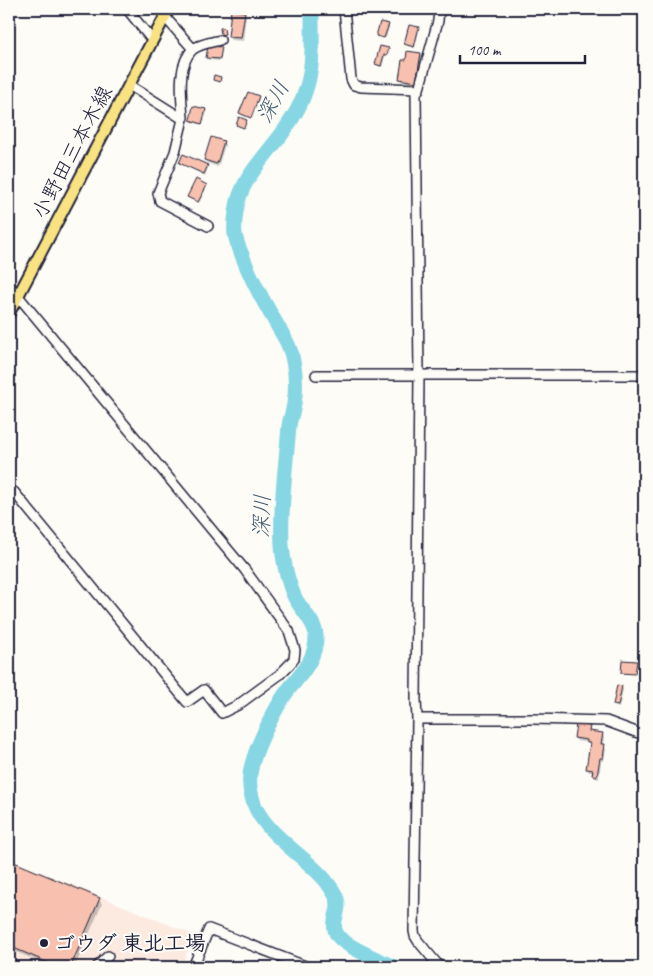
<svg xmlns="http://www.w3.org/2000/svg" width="653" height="976" font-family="Caveat,'Klee One',sans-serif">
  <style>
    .built { fill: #fceae1 }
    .shadow { fill: #0003 }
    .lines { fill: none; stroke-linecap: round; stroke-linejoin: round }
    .river { stroke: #86d6e3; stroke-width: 15 }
    .building { fill: #f8c0ae; stroke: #22223b }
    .minor-casing { stroke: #22223b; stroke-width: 12 }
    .major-casing { stroke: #22223b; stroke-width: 14 }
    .minor { stroke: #fdfcf7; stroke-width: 9 }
    .major { stroke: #f8e281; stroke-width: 10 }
    .poi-dot { fill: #22223b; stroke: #fdfcf7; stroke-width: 2 }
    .labels { text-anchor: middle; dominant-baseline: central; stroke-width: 4; stroke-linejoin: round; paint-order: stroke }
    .street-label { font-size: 21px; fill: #22223b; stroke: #fdfcf7 }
    .poi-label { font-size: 21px; font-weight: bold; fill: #22223b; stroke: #fdfcf7; text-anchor: start }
    .water-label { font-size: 22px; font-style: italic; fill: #40586d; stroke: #fdfcf7 }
  </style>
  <rect width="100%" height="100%" fill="#fdfcf7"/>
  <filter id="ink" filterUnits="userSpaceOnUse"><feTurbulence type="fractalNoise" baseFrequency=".02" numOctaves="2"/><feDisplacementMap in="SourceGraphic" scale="10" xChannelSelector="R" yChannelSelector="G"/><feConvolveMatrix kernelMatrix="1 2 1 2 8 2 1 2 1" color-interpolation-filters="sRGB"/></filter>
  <g filter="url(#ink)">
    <path class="built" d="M9 859 194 935 181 967H9Z"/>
    <path class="shadow" d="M366 9H375L373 12Z
      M244 13 246 16 243 41 231 40 229 37Z
      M388 25 389 27 386 38 377 35Z
      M418 28 419 30 415 48 407 46 406 44Z
      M221 49V61L209 60 208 58Z
      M387 49 382 67 378 66 376 64Z
      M421 54 423 58 418 85 402 82 400 79Z
      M258 97 259 99 252 119 242 115 241 113Z
      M205 110 207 112 203 125 192 122 191 120Z
      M223 142 225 145 218 167 207 163 205 160Z
      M181 163 207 166 208 168 205 176Z
      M206 186 207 187 199 203 190 199 188 197Z
      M621 687 623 689 619 708 616 707 614 705Z
      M589 727 590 732 602 734 604 737 603 745 606 749 604 761H601L599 779 595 778 593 772H589L587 768 590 746 589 743 577 741 575 738Z
      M9 861 99 899 102 904 75 967H52L9 949Z"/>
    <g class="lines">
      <path class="river" d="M311 9 312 16C312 41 314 68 305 92 301 105 289 124 281 135 264 158 239 181 236 212 235 219 234 227 235 234 236 241 239 248 242 255 251 279 263 301 276 323 283 336 291 346 293 361 296 374 296 391 294 404 293 412 290 418 289 426 286 464 280 507 282 545 283 561 288 583 295 598 301 609 315 622 316 635 317 654 305 670 294 683 279 699 251 754 250 776 249 783 250 790 252 797 259 831 306 856 326 881 331 888 338 896 338 905 338 916 330 925 338 936 346 947 381 961 394 967"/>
    </g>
    <path class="building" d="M231 10 245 12 241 38 228 37Z
      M380 22 389 24 384 38 376 36Z
      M409 25 419 27 414 47 404 44Z
      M220 28H224L225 34 221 35Z
      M208 46 222 47 220 59 206 58Z
      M380 46 389 48 387 55H384L381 66 375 64Z
      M407 51 421 53 416 82 399 79 402 60H406Z
      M214 75 221 77 220 82 213 80Z
      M248 92 259 96 251 118 239 113Z
      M193 106 206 109 202 124 190 120Z
      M239 117 247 120 244 128 236 125Z
      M211 137 224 141 217 164 204 160Z
      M183 154 208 165 204 174 179 163Z
      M196 179 207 185 198 202 187 197Z
      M622 660 637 661 635 674 621 673Z
      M617 685 622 686 618 706 613 705Z
      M576 724 590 726 589 731 603 733 601 744H605L603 758H600L597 776 592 775 593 770 586 769 590 743H587V740L574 738Z
      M9 860 100 898 71 966 64 963 62 967H58L9 946Z"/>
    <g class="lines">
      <g class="minor-casing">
        <path id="minor" d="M127 9 152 40
          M344 9 351 79 354 85 361 87 419 89
          M439 9 438 21 419 89 416 93 419 374 416 700 417 719 414 931 415 936 418 941 439 966
          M165 17 193 49
          M129 85 183 119 175 152 158 193 160 201 208 226
          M183 119C182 99 176 65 193 49 200 44 212 42 220 40
          M9 285 245 570 289 631 295 650 294 659 289 665 279 675 238 705 222 713 204 690 187 702 14 492 9 496
          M316 375H644
          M417 719H533L606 721 644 735
          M97 967 108 956
          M193 967 209 929 308 967"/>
      </g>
      <g class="major-casing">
        <path id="major" d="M9 313 169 9"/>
      </g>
      <use href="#minor" class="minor"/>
      <use href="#major" class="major"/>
    </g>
  </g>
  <circle class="poi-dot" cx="44" cy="943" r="5"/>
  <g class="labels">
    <g class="street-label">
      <text transform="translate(72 152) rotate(-62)">小野田三本木線</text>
    </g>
    <g class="poi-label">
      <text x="54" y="943">ゴウダ 東北工場</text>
    </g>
    <g class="water-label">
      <text transform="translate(273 102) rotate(-62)">深川</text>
      <text transform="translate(262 516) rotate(-88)">深川</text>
    </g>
  </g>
  <rect width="653" height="976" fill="none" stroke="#fdfcf7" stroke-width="30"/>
  <rect x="15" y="15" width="623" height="946" fill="none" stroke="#22223b" stroke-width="2" filter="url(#ink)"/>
  <path d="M460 55v8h125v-8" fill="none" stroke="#22223b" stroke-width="2.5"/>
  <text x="468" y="55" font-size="15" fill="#22223b" stroke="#fdfcf7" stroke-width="4" paint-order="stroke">100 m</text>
</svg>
